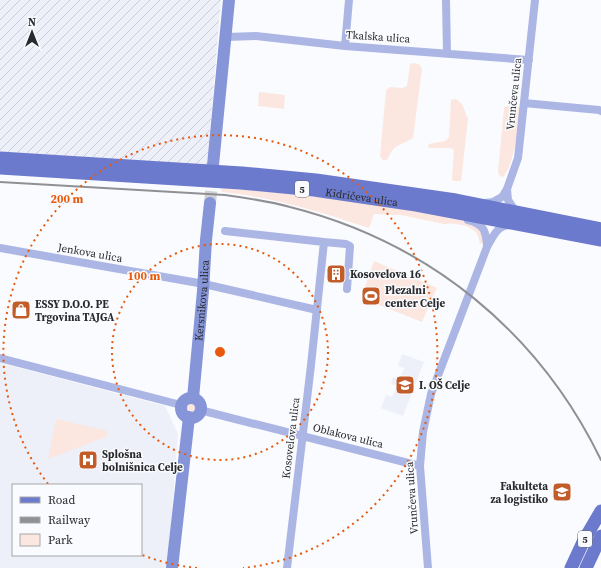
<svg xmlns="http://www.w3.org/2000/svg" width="601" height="568" font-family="'Source Serif 4',serif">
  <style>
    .built { fill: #edeff9; fill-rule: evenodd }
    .industrial { fill: url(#industrial-furrows) }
    .green { fill: #fbe7df }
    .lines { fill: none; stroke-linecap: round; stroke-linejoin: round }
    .secondary-tunnel { stroke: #d0d1d4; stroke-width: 12; stroke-dasharray: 12 6; stroke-linecap: butt }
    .street { stroke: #acb6e5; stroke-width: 8 }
    .secondary { stroke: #8694d8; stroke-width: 12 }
    .primary { stroke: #6c7acd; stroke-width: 13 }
    .rail { stroke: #8f9093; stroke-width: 2 }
    .ring { fill: none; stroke: #e8590c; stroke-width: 2; stroke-dasharray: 2 4 }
    .labels { text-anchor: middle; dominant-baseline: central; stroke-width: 3; stroke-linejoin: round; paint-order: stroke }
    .shield { fill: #fafbfe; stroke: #68696c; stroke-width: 1 }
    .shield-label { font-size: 10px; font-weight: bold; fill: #292a2d }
    .street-label { font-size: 11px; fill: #292a2d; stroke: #fafbfe }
    .poi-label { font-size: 11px; font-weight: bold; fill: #292a2d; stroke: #fafbfe; text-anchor: start }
    .centre { fill: #e8590c; stroke: #fafbfe; stroke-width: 2 }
    .ring-label { font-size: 12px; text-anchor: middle; font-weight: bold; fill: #e8590c; stroke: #fafbfe; stroke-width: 3; stroke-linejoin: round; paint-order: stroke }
  </style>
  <defs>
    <pattern id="industrial-furrows" width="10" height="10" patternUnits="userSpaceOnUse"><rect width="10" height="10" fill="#edeff9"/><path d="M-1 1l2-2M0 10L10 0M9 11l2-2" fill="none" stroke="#cbcdd6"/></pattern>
  </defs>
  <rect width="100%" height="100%" fill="#fafbfe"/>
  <path class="built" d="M402 354 424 362 403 416 381 408 386 395 392 397 397 386 391 384 393 377 400 379 404 368 398 366Z
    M0 363 165 406 178 434 168 568H0ZM13 485H141V555H13Z"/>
  <path class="industrial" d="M0 0H221L207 166 0 152Z"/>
  <path class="green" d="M413 63 419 64 422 69 413 138C399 147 395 142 387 160H383L380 156 386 90 390 87 402 88 407 86 410 64Z
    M259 92 285 95 284 109 258 106Z
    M456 99 462 104 468 119 461 181H453L452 179 454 150 450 148H430L428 147 429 144 445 141 449 137 451 100Z
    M508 106 520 107V112C518 127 514 166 503 177L499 175 498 172 504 108Z
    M222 187 377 203 470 222 482 230 484 242 480 244C479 241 479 237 477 234 472 225 453 222 444 224L401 215 374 214 369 228C321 212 273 197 222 192L221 191Z
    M374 261 437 288 422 322 361 298Z
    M186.5 408a4.5 4.5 0 1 1 9 0a4.5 4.5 0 1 1-9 0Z
    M56 419 104 430 107 431 108 434 106 437 48 459Z"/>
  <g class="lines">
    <path class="secondary-tunnel" d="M210 203 213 172"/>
    <path class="street" d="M446 0 447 53
      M226 37 256 36 345 46 529 60
      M345 46 349 0
      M524 103 599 110 601 111
      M507 189 508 200 516 212
      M485 203 493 202 502 197 507 189 518 158 535 0
      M468 220C484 224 486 231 487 246
      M225 231 324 242
      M0 248 204 284 317 310
      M0 358 181 405
      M200 410 420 466
      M287 568 311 365 324 242 346 244 350 246 347 289
      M428 568 420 466 423 432 431 394 487 247C493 237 497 225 510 225"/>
    <g class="secondary">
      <path d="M213 165 229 0"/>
      <path id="s1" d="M193 398 203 291 206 240 210 203"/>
      <circle cx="191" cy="408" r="10"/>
      <path d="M172 568 189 417"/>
    </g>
    <g class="primary">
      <path d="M0 158 242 173 316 180 456 200 601 229"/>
      <path id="s2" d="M0 168 241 183 314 190 416 205 601 240"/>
      <path d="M571 568 584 540 601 511"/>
      <path d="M586 568 601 536"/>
    </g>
    <path class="rail" d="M0 182 225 195C247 198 269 201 290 207 429 242 539 332 601 460"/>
  </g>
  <g class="ring">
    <circle cx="220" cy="352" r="108"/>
    <path d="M197 568A217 217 0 0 1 142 555M48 484A217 217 0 1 1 243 568"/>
  </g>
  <defs>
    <g id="building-square" transform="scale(1)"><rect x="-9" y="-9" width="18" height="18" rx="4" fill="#c25d2a" stroke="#fafbfe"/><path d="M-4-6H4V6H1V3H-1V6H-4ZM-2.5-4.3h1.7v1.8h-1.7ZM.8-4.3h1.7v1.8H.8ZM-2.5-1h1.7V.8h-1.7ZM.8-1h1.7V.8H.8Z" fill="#fff"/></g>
    <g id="stadium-square" transform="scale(1)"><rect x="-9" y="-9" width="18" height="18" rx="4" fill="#c25d2a" stroke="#fafbfe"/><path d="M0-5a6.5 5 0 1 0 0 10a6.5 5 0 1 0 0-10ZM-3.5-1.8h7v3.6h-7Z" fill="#fff"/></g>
    <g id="shop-square" transform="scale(1)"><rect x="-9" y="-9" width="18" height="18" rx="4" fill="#c25d2a" stroke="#fafbfe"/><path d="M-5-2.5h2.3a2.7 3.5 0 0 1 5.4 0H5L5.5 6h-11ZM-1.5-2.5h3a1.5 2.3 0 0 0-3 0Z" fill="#fff"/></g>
    <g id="school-square" transform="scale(1)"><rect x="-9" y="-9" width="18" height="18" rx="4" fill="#c25d2a" stroke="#fafbfe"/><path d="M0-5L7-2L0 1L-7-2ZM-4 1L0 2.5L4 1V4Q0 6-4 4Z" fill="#fff"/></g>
    <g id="hospital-square" transform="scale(1)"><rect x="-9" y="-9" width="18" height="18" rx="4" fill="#c25d2a" stroke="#fafbfe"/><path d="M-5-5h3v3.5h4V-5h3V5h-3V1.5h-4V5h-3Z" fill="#fff"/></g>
    <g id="university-square" transform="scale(1)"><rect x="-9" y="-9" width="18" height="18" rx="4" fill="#c25d2a" stroke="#fafbfe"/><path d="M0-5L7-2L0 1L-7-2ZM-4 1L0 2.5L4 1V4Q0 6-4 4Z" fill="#fff"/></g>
  </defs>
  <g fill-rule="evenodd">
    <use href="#building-square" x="336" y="274"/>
    <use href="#stadium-square" x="371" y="296"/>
    <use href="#shop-square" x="21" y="310"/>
    <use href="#school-square" x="405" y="385"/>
    <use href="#hospital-square" x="88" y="460"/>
    <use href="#university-square" x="562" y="492"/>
  </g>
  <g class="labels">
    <g class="shield">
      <rect x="295" y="181" width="14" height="16" rx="3"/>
      <rect x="578" y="531" width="14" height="16" rx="3"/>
    </g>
    <g class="shield-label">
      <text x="302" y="189">5</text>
      <text x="585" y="539">5</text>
    </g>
    <g class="street-label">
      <text transform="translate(378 37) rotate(4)">Tkalska ulica</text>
      <text transform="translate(514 94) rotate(-84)">Vrunčeva ulica</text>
      <text stroke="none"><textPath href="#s2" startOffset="363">Kidričeva ulica</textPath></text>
      <text transform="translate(90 253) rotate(10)">Jenkova ulica</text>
      <text stroke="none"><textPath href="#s1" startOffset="98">Kersnikova ulica</textPath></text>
      <text transform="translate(348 436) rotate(14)">Oblakova ulica</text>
      <text transform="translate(291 438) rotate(-83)">Kosovelova ulica</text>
      <text transform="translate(412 498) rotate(-94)">Vrunčeva ulica</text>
    </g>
    <g class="poi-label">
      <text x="350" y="274">Kosovelova 16</text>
      <text x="385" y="290">Plezalni<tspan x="385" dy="13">center Celje</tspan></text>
      <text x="35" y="304">ESSY D.O.O. PE<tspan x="35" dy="13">Trgovina TAJGA</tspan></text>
      <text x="419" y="385">I. OŠ Celje</text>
      <text x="102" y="454">Splošna<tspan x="102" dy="13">bolnišnica Celje</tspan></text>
      <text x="548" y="486" text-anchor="end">Fakulteta<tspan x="548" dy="13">za logistiko</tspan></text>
    </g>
  </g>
  <circle cx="220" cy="352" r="6" class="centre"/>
  <g class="ring-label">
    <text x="67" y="203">200 m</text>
    <text x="144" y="280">100 m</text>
  </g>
  <rect x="12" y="484" width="130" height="72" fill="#fafbfe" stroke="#a6a7aa"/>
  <rect x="20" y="497" width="20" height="6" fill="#6c7acd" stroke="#a6a7aa"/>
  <text x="48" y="504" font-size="12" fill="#292a2d">Road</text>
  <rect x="20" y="517" width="20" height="6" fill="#8f9093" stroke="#a6a7aa"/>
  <text x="48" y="524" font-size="12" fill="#292a2d">Railway</text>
  <rect x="20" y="534" width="20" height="12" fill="#fbe7df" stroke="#a6a7aa"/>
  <text x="48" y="544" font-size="12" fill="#292a2d">Park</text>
  <g transform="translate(32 32)" stroke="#fafbfe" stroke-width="3" paint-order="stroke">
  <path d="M0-3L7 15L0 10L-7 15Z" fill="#292a2d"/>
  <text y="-6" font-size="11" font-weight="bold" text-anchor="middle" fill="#292a2d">N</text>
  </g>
</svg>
